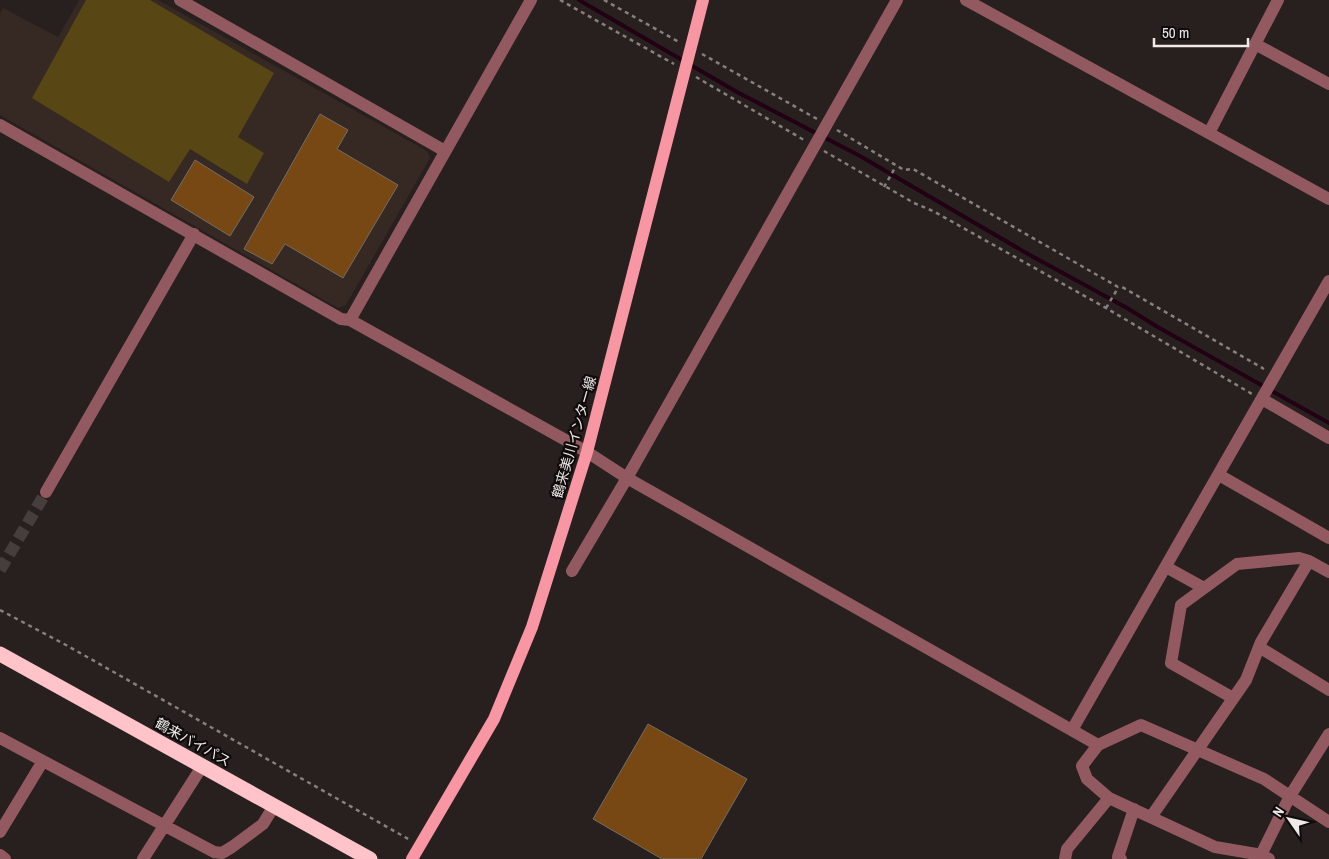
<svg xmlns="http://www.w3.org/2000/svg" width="1329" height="859" font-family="'Archivo Narrow','Noto Sans JP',sans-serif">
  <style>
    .built { fill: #362823 }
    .green { fill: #584714 }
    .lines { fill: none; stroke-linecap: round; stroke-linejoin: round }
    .stream { stroke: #220115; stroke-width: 4 }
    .building { fill: #774814; stroke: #746d67 }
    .minor-tunnel { stroke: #463e3c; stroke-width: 12; stroke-dasharray: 12 6; stroke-linecap: butt }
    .path { stroke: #87807e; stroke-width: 2.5; stroke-dasharray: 4 4; stroke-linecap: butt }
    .minor { stroke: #935960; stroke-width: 12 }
    .major { stroke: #f897a3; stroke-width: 12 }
    .highway { stroke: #ffc3c9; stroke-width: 15 }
    .labels { text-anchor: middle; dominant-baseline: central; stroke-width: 4.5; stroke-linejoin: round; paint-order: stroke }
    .street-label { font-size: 14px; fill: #efeae8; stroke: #0e0b0a }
  </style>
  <rect width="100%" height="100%" fill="#28201e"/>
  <path class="built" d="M79 0H158L427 151 430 158 346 305 338 308 0 115V14L3 8 58 37Z"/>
  <path class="green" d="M86 0H150L274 73 238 137 264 153 247 184 190 149 169 182 32 98Z"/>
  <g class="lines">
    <path class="stream" d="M579 0 737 92 860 156 1028 254 1127 308 1156 326 1329 423"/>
  </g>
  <path class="building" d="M320 114 348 130 337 149 398 185 343 278 285 244 272 264 244 249Z
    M195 160 254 197 230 236 171 200Z
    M648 724 747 779 701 859H662L593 819Z"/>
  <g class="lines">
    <path class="minor-tunnel" d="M0 570 46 492"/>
    <path class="path" d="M560 0 674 64
      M604 0 679 42
      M702 54 817 119
      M696 77 804 140
      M837 130 904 170 913 169 1118 287H1122L1264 369
      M824 151 914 203 933 211 1106 308 1252 394
      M884 187 896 166
      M1106 308 1118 288
      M0 610 66 645 410 840"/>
    <path class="minor" d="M180 0 445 151
      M966 0 1329 199
      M1255 44 1329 84
      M0 125 341 319 350 320 587 452 627 478 1098 745 1141 725 1264 779 1329 822
      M1209 133 1278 0
      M350 320 531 0
      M1262 399 1329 438
      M1219 475 1329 538
      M46 492 194 234
      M1166 567 1204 588
      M572 571 627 478 897 0
      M1259 647 1329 690
      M1233 698 1171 663 1181 605 1237 564 1299 558 1309 561
      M1072 730 1329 281
      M0 738 43 761 0 832
      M1098 745 1082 766 1087 779 1109 798 1215 847 1262 855 1269 859
      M43 761 214 852 222 853 232 847 263 824 274 806
      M1151 817 1246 680 1261 642 1309 561 1329 572
      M0 855 5 859
      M143 859 203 765
      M1065 859 1067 849 1109 798
      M1121 859 1118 857 1134 809
      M1259 859 1290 796 1329 734"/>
    <path class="major" d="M412 859 494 719 532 627 587 452 703 0"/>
    <path class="highway" d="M0 654 370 859"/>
  </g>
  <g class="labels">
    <g class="street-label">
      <text transform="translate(574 437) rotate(-74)">鶴来美川インター線</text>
      <text transform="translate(193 742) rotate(29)">鶴来バイパス</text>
    </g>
  </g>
  <g transform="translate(1289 819) rotate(304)" stroke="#0e0b0a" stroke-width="4" paint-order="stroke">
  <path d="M0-4L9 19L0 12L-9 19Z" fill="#efeae8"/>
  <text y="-8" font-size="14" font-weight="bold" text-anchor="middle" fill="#efeae8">N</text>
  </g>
  <path d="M1154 38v8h94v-8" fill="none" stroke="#efeae8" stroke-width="2.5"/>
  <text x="1162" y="38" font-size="15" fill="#efeae8" stroke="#0e0b0a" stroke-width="4" paint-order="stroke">50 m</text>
</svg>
